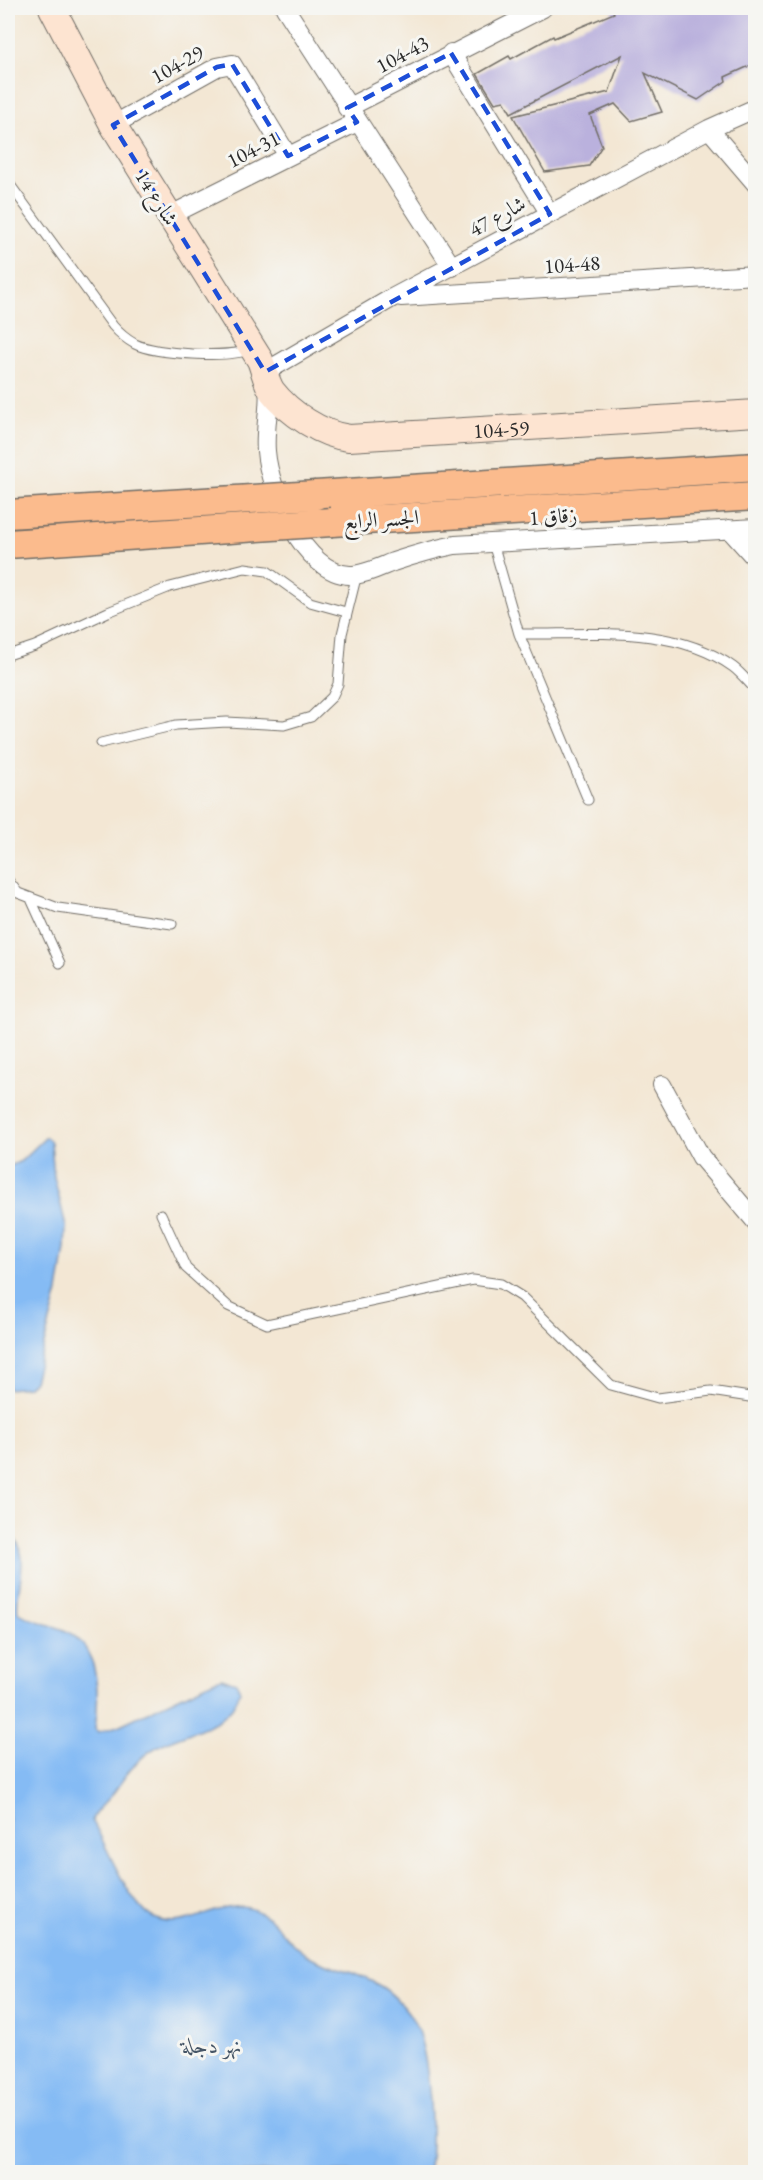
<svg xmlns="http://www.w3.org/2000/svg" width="763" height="2180" font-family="'EB Garamond',Amiri,serif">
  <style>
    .water { fill: #85bbf4; stroke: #587390; stroke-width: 1.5 }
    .building { fill: #bab1dd }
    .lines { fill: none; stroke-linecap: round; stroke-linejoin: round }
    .lane-casing { stroke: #716d66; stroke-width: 11 }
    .street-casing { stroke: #716d66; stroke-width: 20 }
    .secondary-casing { stroke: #716d66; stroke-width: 28 }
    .primary-casing { stroke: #716d66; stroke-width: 31 }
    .lane { stroke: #fff; stroke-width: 9 }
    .street { stroke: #fff; stroke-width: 18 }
    .secondary { stroke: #fde4d1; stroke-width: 26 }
    .primary { stroke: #fbbb8d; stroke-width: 28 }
    .primary-bridge-casing { stroke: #716d66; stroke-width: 31; stroke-linecap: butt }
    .primary-bridge { stroke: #fbbb8d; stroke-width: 28 }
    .marked { fill: none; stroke: #1d4ed8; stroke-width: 4.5; stroke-dasharray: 12 8; stroke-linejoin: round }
    .labels { text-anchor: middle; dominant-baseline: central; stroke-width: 6; stroke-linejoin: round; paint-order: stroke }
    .street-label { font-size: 21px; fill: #2b2b2b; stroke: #f6f6f2 }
    .water-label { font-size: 22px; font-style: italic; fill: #465667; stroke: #f6f6f2 }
  </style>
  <rect width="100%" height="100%" fill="#f6f6f2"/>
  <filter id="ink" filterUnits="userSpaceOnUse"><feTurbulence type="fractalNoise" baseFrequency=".0167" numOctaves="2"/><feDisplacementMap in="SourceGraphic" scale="12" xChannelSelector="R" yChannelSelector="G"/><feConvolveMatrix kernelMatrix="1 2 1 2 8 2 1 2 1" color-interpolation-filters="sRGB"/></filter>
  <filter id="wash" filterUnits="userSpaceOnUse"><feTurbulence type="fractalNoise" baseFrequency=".008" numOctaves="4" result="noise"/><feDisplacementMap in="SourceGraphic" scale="24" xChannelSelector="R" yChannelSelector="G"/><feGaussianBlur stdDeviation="1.35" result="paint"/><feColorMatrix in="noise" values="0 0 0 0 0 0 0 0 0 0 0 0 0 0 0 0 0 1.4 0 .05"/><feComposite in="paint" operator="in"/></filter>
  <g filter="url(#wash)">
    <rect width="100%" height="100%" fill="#f3e7d4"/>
    <path class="water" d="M46 1137 51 1142 54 1177 66 1226 65 1248 58 1292 34 1381 28 1387 8 1389V1167L21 1161Z
      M8 1534C35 1549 14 1590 18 1612 34 1623 50 1623 66 1631 100 1647 100 1697 95 1729L98 1732 118 1726 213 1681 222 1678 236 1683 240 1691C230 1730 184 1730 155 1748 136 1759 124 1778 112 1795 106 1803 94 1811 92 1820 107 1846 129 1906 154 1918 183 1932 217 1903 243 1907 275 1911 282 1941 307 1955 331 1968 358 1972 382 1987 393 1994 407 2009 413 2020 430 2050 435 2139 428 2172H8Z"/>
    <g id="blocks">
      <path class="building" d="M611 8H756V63L725 77 726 81 698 100 645 73 662 112 631 121 615 104 590 115 602 146 589 166 545 172 513 116 609 92 622 55 511 113 504 101 495 103 477 74 509 56 511 59 553 36 554 38 614 13Z"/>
    </g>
  </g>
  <g filter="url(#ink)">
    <use href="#blocks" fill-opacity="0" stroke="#716d66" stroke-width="1.5"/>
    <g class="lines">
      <g class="lane-casing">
        <path id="lane" d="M8 182 113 326C119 333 126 339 135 344 155 354 231 359 250 349
          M493 543 519 634C589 635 673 624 733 667 741 673 748 682 756 690
          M519 634 588 800
          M8 655 35 646 108 612 170 587 245 568 267 571 310 602 346 612
          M101 743 176 725 227 722 284 725 311 717 332 697 338 684 342 634 357 574
          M8 880 18 893 58 908 172 924
          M31 899 60 963
          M161 1214 186 1268 228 1306 267 1324 473 1280 501 1284 522 1297 611 1385 658 1398 711 1391 756 1398"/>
      </g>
      <g class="street-casing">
        <path id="street" d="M285 8 452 267
          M451 53 550 214
          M347 108 543 8
          M113 125 217 67 232 64 288 156
          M709 129 756 184
          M169 216 357 122
          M401 297 756 275
          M265 372 392 298 709 129 756 108
          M268 382C271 405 264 428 266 451 269 490 304 574 350 575 364 575 380 567 393 562 414 555 434 549 455 545L756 528
          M729 529 756 559
          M662 1085 701 1157 756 1222"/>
      </g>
      <g class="secondary-casing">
        <g id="secondary">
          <path id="s1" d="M52 8 113 125 260 360C264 370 266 382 272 391 289 413 322 435 349 438L756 413"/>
        </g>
      </g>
      <g class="primary-casing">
        <path id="primary" d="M316 495 756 467
          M332 522 756 496"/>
      </g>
      <use href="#lane" class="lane"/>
      <use href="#street" class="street"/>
      <use href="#secondary" class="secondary"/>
      <use href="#primary" class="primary"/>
      <g class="primary-bridge-casing">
        <path id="primary-bridge" d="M8 514 316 495
          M8 544 332 522"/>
      </g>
      <use href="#primary-bridge" class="primary-bridge"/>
    </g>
  </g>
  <path class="marked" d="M451 53 550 214 265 372 113 125 217 67 232 64 288 156 357 122 347 108Z"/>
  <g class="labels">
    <g class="street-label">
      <text transform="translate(402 54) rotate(-28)">104-43</text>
      <text transform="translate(177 64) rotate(-29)">104-29</text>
      <text transform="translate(253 149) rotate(-27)">104-31</text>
      <text transform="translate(157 197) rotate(58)">شارع 14</text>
      <text transform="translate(497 216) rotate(-29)">شارع 47</text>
      <text transform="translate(572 264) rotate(-4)">104-48</text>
      <text stroke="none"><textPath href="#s1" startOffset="687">104-59</textPath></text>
      <text transform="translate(553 516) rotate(-4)">زقاق 1</text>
      <text transform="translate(381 519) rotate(-4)">الجسر الرابع</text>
    </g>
    <g class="water-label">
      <text x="212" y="2045">نهر دجلة</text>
    </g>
  </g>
  <rect width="763" height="2180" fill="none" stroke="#f6f6f2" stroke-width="30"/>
</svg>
